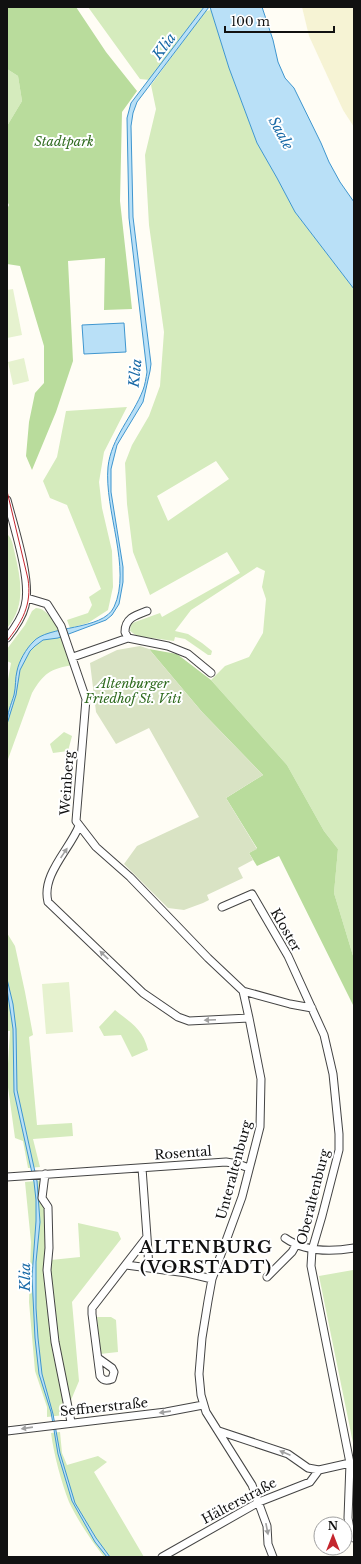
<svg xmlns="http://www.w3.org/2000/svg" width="361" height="1564" font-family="'Libre Baskerville',serif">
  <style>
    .farmland { fill: #f6f3d4 }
    .green { fill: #d5ebbd; fill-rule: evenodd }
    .forest { fill: #b9dc9c }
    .cemetery { fill: #d9e3c4 }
    .pitch { fill: #e6f2cf }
    .water { fill: #b9e0f7; stroke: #3f96cf }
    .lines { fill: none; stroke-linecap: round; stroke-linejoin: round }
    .minor-casing { stroke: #444; stroke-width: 9 }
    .minor { stroke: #fff; stroke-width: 7 }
    .tram { stroke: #c4262e; stroke-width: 1 }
    .oneway { fill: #a0a0a0 }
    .labels { text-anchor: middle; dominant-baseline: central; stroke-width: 4; stroke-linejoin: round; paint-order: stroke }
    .park-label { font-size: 13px; font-style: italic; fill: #2f6b1f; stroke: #fff }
    .street-label { font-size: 13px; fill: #111; stroke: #fff }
    .water-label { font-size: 14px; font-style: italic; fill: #1768a6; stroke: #fff }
    .district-label { font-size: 17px; font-weight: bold; letter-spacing: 1px; fill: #111; stroke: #fff }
  </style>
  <rect width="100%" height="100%" fill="#fffdf5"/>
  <path class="farmland" d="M302 7H354V127L343 110 309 36Z"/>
  <path class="green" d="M88 7H202V9L150 80 140 79Z
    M211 10 229 68 257 143 277 178 295 212 354 289V959L334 893 338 849 324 831 287 765 211 680 225 666 249 657 263 633 266 599 262 587 265 571 257 567 191 610 175 631 188 634 202 643 212 651 211 655H208L185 639 175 637 174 641 137 636 130 631 131 624 135 622 160 613 162 617 240 573 227 552 150 595 133 552 127 504 125 463 132 445 149 416 160 386 164 332 149 225 145 155 156 109 151 85 198 21 206 11ZM216 461 229 479 168 521 157 496Z
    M7 69 18 76 22 101 7 126Z
    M127 407 104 452 99 482 102 508 112 551 113 587 108 610 88 623 70 628 67 620 88 613 92 605 89 597 101 589 67 505 50 498 43 481 57 457 66 411Z
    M7 534C13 539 13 547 15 554 21 580 26 606 7 628Z
    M36 608C54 608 67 650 73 665 50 669 44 673 32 693L7 762V685L11 663 7 661V649L25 625 32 611Z
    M64 732 72 736 68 751 53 753 50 744Z
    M7 933 15 946 25 992 33 1035 29 1037 37 1125 72 1123 73 1136 33 1139 40 1167 28 1168 23 1141 15 1138 7 1080 10 1031H7Z
    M115 1010C131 1023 143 1029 148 1050L132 1057 121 1035 104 1036 99 1027Z
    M45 1180 43 1198 52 1207V1226L51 1260 80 1257 78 1223 118 1232 121 1239 72 1302 79 1381 71 1400 73 1414 47 1417V1407L35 1371 29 1302 31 1242 25 1182Z
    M353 1270 354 1273V1448L319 1276Z
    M97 1317H111L116 1320 118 1352 100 1354Z
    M60 1432 62 1453 67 1465 98 1456 107 1462 94 1472 144 1557H104C91 1540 78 1521 69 1502 61 1481 54 1455 51 1433Z"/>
  <path class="forest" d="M7 7H76L106 52 137 91 122 112 120 201 132 309 104 310 105 258 68 261 73 361 56 412 32 470 26 456 29 422 35 393 44 383V346L20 266 7 264V209L9 205 7 201V126L22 101 18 76 7 69Z
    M149 649 177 654 211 680 287 765 324 831 338 849 334 893 354 959V1007L279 856 257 866 249 853 257 848 226 798 263 775 202 712Z"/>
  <path class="cemetery" d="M140 646 149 649 202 712 263 775 226 798 257 849 249 853 253 860 238 868 243 878 207 895 209 900 203 903 184 910 168 908 124 864 137 846 199 817 149 728 116 744 96 712 90 663 117 650Z"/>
  <path class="pitch" d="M13 289 22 335 7 338V290Z
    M24 358 29 381 13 385 8 362Z
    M69 982 73 1032 46 1034 42 984Z"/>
  <path class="water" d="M204 7H209L137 102 133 113 131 126 133 217 151 364 150 371 143 402 117 445 111 469V492L123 567V582L119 604 112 615 106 620 58 638 43 640 35 646 30 651 20 670 16 695 7 724C7 713 11 705 14 695 16 687 15 678 17 671 19 661 26 649 33 642 47 625 103 631 114 607 132 569 104 510 108 467 111 438 133 416 143 390 145 385 146 378 147 372L129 218 127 118 131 103Z
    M210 7H262L273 40 278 62 285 78 294 88 321 143 329 162 340 182 354 202V289L295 212 277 178 257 143 229 68Z
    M124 323 126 352 84 354 82 325Z
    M7 979 13 1004 16 1029 17 1090 37 1181 40 1222 36 1262V1308L38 1338 42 1374 53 1414 60 1453 75 1503 96 1538 110 1557H107L95 1542 72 1501 58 1454 51 1412 39 1374 35 1338 32 1277 36 1221V1200L34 1182 14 1092 13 1029 7 989Z"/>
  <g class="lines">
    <g class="minor-casing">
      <path id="minor" d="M7 500C14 527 32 581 25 606 22 618 15 628 7 638
        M27 598 47 604 61 626 86 699 76 821 96 847 130 877 208 958 243 991 249 1018 261 1079 260 1127 242 1197 212 1279 208 1301 202 1338 199 1374 201 1395 206 1412 252 1485 267 1526 268 1544 273 1557
        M128 638 125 632C125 618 136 615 147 611
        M73 657 128 638 168 646 188 654 211 673
        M79 826C70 849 41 875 48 902L143 993 178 1017 189 1021 249 1018
        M222 907 252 894 288 956 324 1035 333 1074 339 1134V1150L322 1216 312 1250 311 1266 350 1463 348 1518 350 1529 354 1538
        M243 991 290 1004 312 1008
        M45 1174 42 1198 48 1207 49 1248 47 1270 55 1342 71 1422
        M7 1177 226 1162 238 1164 249 1168
        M147 1237 149 1268
        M285 1238C305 1252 331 1252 354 1248
        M126 1265 187 1273 212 1279
        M267 1277 292 1252 296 1245
        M98 1358 112 1368 114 1372 112 1379C107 1381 103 1381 100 1376L92 1314V1308L147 1237 142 1168
        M7 1431 166 1412 203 1405
        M219 1431 288 1454 308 1468 319 1470
        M162 1557 259 1502 310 1482 319 1470 350 1463"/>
    </g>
    <use href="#minor" class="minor"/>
    <path class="tram" d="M7 491 28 579C32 605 22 622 7 641
      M7 1555 8 1557"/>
  </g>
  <defs><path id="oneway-solid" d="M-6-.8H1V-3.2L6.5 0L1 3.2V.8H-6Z"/></defs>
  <g class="oneway">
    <use href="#oneway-solid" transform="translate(64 853) rotate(-56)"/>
    <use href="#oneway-solid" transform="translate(104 955) rotate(-136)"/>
    <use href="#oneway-solid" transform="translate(210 1020) rotate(177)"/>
    <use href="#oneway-solid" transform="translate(165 1412) rotate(172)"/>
    <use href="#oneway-solid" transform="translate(27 1428) rotate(172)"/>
    <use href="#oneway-solid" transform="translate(285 1453) rotate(-157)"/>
    <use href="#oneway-solid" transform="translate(267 1529) rotate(79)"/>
  </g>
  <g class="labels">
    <g class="park-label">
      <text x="64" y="141">Stadtpark</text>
      <text x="133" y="683">Altenburger<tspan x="133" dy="15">Friedhof St. Viti</tspan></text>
    </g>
    <g class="street-label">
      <text transform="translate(67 783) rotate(-86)">Weinberg</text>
      <text transform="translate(286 930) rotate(60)">Kloster</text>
      <text transform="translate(183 1153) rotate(-4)">Rosental</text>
      <text transform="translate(234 1170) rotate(-75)">Unteraltenburg</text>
      <text transform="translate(313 1197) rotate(-76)">Oberaltenburg</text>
      <text transform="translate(104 1407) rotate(-6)">Seffnerstraße</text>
      <text transform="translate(239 1501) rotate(-28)">Hälterstraße</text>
    </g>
    <g class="water-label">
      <text transform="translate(164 46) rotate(-53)">Klia</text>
      <text transform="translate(281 133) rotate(61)">Saale</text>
      <text transform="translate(135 373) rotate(-84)">Klia</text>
      <text transform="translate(25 1277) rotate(-89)">Klia</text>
    </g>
    <g class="district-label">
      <text x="206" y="1247">ALTENBURG<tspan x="206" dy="20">(VORSTADT)</tspan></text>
    </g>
  </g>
  <rect width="361" height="1564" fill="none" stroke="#111111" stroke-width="16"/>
  <g transform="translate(333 1536)"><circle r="19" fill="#ffffff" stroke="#a0a0a0"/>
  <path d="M0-3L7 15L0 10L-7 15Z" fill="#c4262e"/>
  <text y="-6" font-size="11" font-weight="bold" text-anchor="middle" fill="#111111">N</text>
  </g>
  <path d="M225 26v6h109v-6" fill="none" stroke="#111111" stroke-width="2"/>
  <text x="231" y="26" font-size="12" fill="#111111" stroke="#ffffff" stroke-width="3" paint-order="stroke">100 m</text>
</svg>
